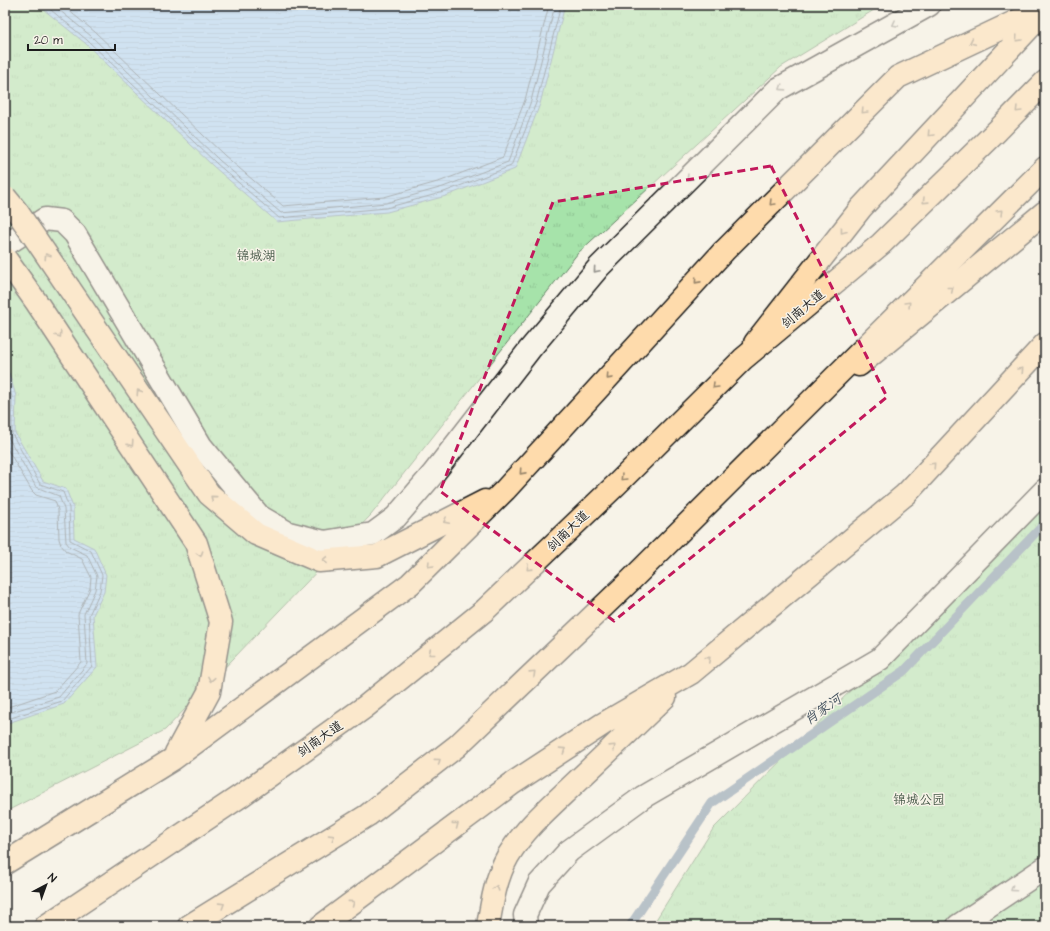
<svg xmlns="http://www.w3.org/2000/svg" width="1050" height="931" font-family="'Architects Daughter','LXGW WenKai TC',sans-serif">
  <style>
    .grass { fill: url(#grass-tufts); stroke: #618063 }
    .water { fill: url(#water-rules); stroke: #6c87a2 }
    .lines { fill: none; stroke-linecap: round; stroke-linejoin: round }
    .shore { stroke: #516476; stroke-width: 1 }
    .stream { stroke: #6c87a2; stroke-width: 9 }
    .minor-casing { stroke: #1c1c1c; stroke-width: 25 }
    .major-casing { stroke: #1c1c1c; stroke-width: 25 }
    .highway-casing { stroke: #1c1c1c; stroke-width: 25 }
    .minor { stroke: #f7f3e8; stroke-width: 22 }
    .major { stroke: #fedbac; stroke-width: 22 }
    .highway { stroke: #fedbac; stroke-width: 22 }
    .highway-bridge-casing { stroke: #1c1c1c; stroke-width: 25; stroke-linecap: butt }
    .highway-bridge { stroke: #fedbac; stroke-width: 22 }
    .oneway { stroke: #94928c }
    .oneway2 { stroke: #98856b }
    .marked { fill: none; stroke: #c2185b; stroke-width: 3; stroke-dasharray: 8 5; stroke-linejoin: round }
    .labels { text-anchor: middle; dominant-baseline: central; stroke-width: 3; stroke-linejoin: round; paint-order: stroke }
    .park-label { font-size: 13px; fill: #455847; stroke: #f7f3e8 }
    .street-label { font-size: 13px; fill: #1c1c1c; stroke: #f7f3e8 }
    .water-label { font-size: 14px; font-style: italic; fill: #44525f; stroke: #f7f3e8 }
  </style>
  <defs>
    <pattern id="grass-tufts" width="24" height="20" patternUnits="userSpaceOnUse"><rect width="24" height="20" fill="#a6e3aa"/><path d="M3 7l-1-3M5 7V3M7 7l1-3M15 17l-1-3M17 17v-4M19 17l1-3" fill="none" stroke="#8ec292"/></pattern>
    <pattern id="water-rules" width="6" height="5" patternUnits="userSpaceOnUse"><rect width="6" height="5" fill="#a1cffc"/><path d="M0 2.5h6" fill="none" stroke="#8ab1d7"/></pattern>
  </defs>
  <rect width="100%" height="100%" fill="#f7f3e8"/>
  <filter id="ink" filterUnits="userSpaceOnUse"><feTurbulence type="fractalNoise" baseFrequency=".025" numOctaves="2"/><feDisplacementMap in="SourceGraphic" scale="8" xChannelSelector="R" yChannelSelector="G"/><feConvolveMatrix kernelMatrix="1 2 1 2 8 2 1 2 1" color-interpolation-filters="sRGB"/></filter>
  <g filter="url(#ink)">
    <path class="grass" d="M5 5H882L781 67 578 253 371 515 165 730 5 812Z
      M1045 495V926H652L713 829Z"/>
    <path class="water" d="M38 5H565L540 104 515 169 446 196 387 212 277 222 213 166 85 43Z
      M5 369 9 373 16 396 15 433 43 481 66 489 73 507 74 538 94 548 106 575 104 592 93 615 97 667 64 704 5 724Z"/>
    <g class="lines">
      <path class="shore" d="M45 5 87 40 216 163 279 218 386 208 444 192 511 166 536 103 561 5
        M53 5 91 36 219 160 281 213 386 203 443 187 508 162 531 101 555 5
        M62 5 95 32 224 155 283 206 384 197 441 181 503 157 525 100 549 5
        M5 375 12 397V434L40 484 63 492 69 508 70 540 91 551 102 575 100 591 89 615 92 666 62 701 5 720
        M5 391 7 398 6 433 8 437 36 487 59 496 64 509 66 542 70 547 87 555 97 576 95 590 84 614 87 664 59 697 5 714
        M5 445 32 491 36 495 55 501 58 510 59 539 61 545 66 551 82 559 91 577 90 588 78 614 81 662 55 691 5 708"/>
      <path class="stream" d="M630 926 712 803 904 671 1045 523"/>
      <g class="minor-casing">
        <path id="minor" d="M5 245 45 219 62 221 75 234 201 446 259 516 288 533 324 542 373 534 396 517 433 474 530 349 599 267 778 89 929 5
          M526 926 525 915 539 884 569 851 643 797 880 659 1045 490
          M958 926 1045 868"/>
      </g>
      <g class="major-casing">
        <path id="major" d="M723 252 898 77 1040 10
          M755 343 861 208 1045 11
          M859 365 1045 212
          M906 494 1045 344"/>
      </g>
      <g class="highway-casing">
        <path id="highway" d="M5 258 37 303 196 543 221 622 209 692 176 753
          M69 288 209 494 256 534 319 561 377 556 485 501
          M5 863 173 759 410 584 505 490 723 252
          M46 926 242 795 365 707 485 610 617 484 743 359 881 244 997 131 1045 82
          M189 926 368 815 457 746 631 580 1045 168
          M321 926 513 783 603 724 691 673 906 494
          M488 926C492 902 496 877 508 856 525 828 551 806 574 784 605 755 635 726 665 697"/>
      </g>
      <use href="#minor" class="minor"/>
      <use href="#major" class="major"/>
      <use href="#highway" class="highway"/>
      <g class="highway-bridge-casing">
        <path id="highway-bridge" d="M5 197 18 213 69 288"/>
      </g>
      <use href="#highway-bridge" class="highway-bridge"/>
    </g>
    <defs><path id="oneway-chevron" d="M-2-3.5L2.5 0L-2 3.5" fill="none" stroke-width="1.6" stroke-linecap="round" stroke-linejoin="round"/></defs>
    <g class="oneway">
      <use href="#oneway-chevron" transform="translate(895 24) rotate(152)"/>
      <use href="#oneway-chevron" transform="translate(782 88) rotate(147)"/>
      <use href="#oneway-chevron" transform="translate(689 178) rotate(135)"/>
      <use href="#oneway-chevron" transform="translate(596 270) rotate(131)"/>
      <use href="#oneway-chevron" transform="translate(1013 889) rotate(146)"/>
    </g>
    <g class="oneway2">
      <use href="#oneway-chevron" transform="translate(1018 39) rotate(133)"/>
      <use href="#oneway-chevron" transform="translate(972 42) rotate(155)"/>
      <use href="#oneway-chevron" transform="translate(1018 110) rotate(135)"/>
      <use href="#oneway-chevron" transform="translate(864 111) rotate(134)"/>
      <use href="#oneway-chevron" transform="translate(930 134) rotate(133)"/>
      <use href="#oneway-chevron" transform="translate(925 201) rotate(136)"/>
      <use href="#oneway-chevron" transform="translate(772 203) rotate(135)"/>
      <use href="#oneway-chevron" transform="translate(1000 212) rotate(-45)"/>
      <use href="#oneway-chevron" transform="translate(843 231) rotate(128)"/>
      <use href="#oneway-chevron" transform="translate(47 256) rotate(-124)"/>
      <use href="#oneway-chevron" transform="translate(697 281) rotate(132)"/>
      <use href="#oneway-chevron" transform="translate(951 289) rotate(-39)"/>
      <use href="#oneway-chevron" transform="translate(908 304) rotate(-45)"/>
      <use href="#oneway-chevron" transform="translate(59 335) rotate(56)"/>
      <use href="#oneway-chevron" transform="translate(1021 370) rotate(-47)"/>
      <use href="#oneway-chevron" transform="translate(609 377) rotate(132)"/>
      <use href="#oneway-chevron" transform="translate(715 386) rotate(135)"/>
      <use href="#oneway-chevron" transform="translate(139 392) rotate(-124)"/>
      <use href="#oneway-chevron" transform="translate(131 444) rotate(56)"/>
      <use href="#oneway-chevron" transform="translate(933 465) rotate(-47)"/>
      <use href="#oneway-chevron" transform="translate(522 472) rotate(132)"/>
      <use href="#oneway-chevron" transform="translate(623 478) rotate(135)"/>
      <use href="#oneway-chevron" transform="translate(213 498) rotate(-139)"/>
      <use href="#oneway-chevron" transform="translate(446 521) rotate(153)"/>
      <use href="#oneway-chevron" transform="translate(200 554) rotate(72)"/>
      <use href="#oneway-chevron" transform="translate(325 560) rotate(179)"/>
      <use href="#oneway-chevron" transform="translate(430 565) rotate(135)"/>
      <use href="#oneway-chevron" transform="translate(529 568) rotate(136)"/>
      <use href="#oneway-chevron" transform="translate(431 653) rotate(141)"/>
      <use href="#oneway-chevron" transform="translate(708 659) rotate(-40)"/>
      <use href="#oneway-chevron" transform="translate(533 673) rotate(-44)"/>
      <use href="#oneway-chevron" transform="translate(211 679) rotate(100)"/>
      <use href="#oneway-chevron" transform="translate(613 747) rotate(-44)"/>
      <use href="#oneway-chevron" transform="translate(563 750) rotate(-33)"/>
      <use href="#oneway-chevron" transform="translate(438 761) rotate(-37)"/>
      <use href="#oneway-chevron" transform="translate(456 825) rotate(-37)"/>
      <use href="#oneway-chevron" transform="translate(332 837) rotate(-32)"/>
      <use href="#oneway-chevron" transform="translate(496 888) rotate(-74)"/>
      <use href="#oneway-chevron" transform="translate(352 903) rotate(-37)"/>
      <use href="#oneway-chevron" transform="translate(222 905) rotate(-32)"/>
    </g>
  </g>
  <path d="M0 0H1050V931H0ZM771 166 887 397 614 621 440 491 553 202Z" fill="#f7f3e8" fill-opacity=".55" fill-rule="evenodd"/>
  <path class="marked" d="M771 166 887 397 614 621 440 491 553 202Z"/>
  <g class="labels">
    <g class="park-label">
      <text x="256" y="256">锦城湖</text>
      <text x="919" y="800">锦城公园</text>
    </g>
    <g class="street-label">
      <text transform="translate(803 309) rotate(-40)">剑南大道</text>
      <text transform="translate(568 531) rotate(-44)">剑南大道</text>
      <text transform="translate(320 739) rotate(-35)">剑南大道</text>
    </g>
    <g class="water-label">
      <text transform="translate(823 710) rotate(-35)">肖家河</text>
    </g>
  </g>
  <rect width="1050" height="931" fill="none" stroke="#f7f3e8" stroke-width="20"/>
  <rect x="10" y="10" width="1030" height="911" fill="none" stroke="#1c1c1c" stroke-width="1.5" filter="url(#ink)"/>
  <g transform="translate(46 885) rotate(41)" stroke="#f7f3e8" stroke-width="3" paint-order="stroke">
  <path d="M0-3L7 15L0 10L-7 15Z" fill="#1c1c1c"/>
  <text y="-6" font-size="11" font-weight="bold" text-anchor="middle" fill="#1c1c1c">N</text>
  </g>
  <path d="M28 44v6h87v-6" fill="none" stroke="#1c1c1c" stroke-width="2"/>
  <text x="34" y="44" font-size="12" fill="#1c1c1c" stroke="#f7f3e8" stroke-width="3" paint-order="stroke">20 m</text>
</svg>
